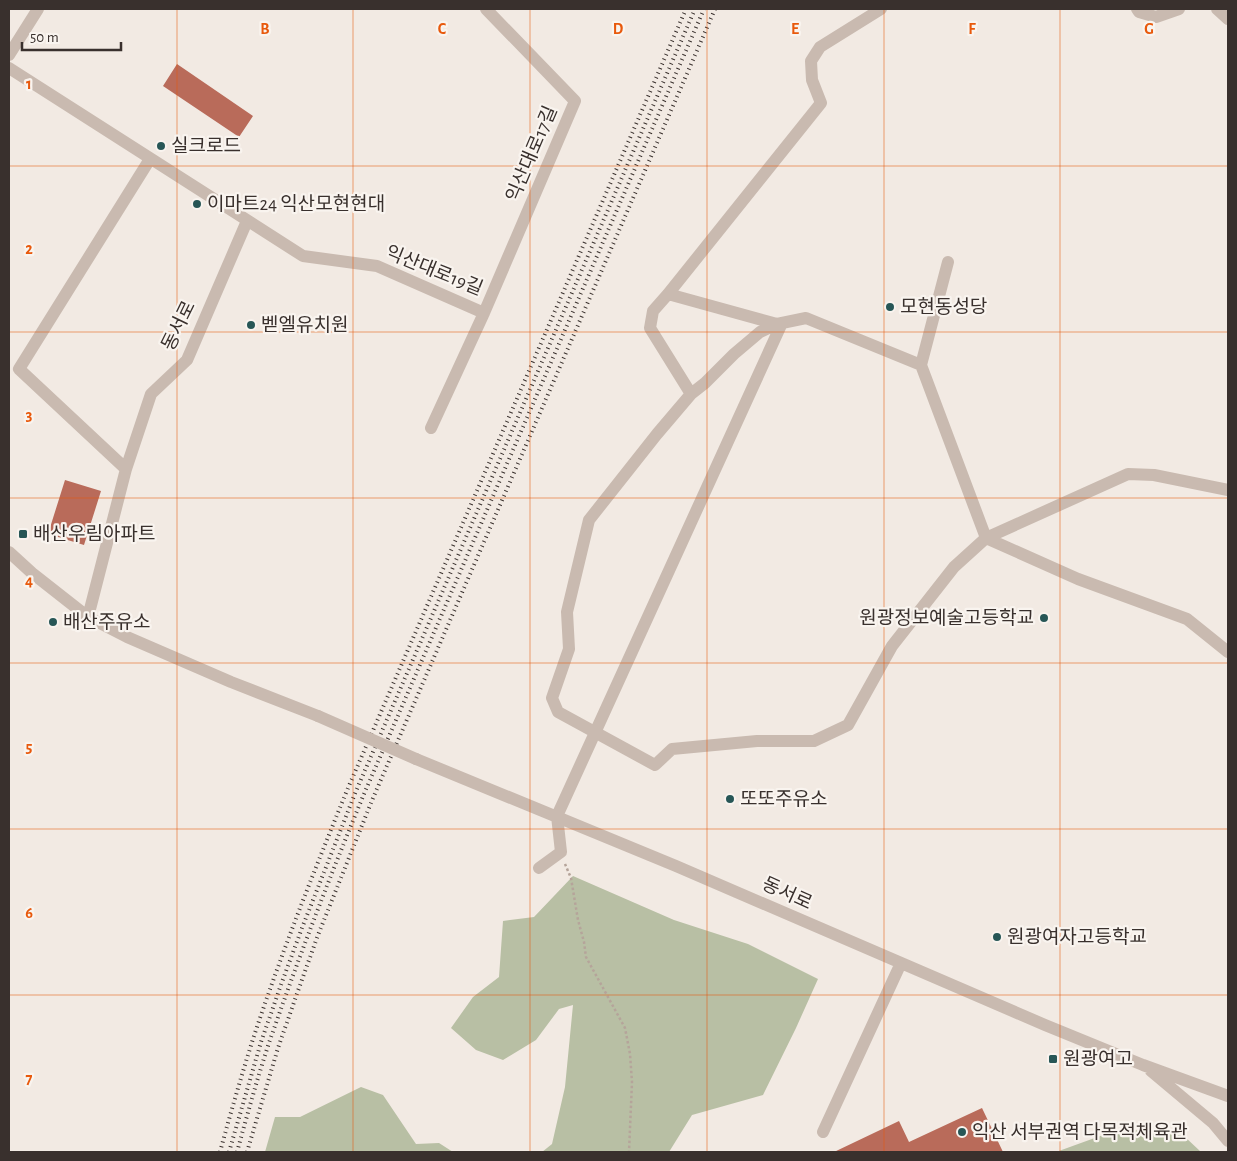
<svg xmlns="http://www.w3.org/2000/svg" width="1237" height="1161" font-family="'Alegreya Sans','Noto Sans KR',sans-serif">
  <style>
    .green { fill: #b8bfa4 }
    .building { fill: #b96b5a }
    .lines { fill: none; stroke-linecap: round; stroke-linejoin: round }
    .path { stroke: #b5a49a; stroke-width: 2.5; stroke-dasharray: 2.5 2.5; stroke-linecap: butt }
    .minor { stroke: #c9bab0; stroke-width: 12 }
    .rail { stroke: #39302d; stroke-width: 4; stroke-dasharray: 1 4; stroke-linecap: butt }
    .minor-bridge { stroke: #c9bab0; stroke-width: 12 }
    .grid { fill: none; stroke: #e8590c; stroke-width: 1; stroke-opacity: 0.55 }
    .poi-dot { fill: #275656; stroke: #f9f4ef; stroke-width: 2 }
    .labels { text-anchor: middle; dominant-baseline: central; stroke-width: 4.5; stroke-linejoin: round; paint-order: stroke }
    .poi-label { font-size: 19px; fill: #39302d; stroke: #f9f4ef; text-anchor: start }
    .street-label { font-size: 19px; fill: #39302d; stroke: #f9f4ef }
    .grid-label { font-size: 16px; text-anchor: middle; font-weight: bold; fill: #e8590c; stroke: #f9f4ef; stroke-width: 4.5; stroke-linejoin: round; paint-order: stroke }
  </style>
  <rect width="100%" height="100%" fill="#f2eae3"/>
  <path class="green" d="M573 876 674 920 748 944 818 979 796 1028 763 1095 692 1115 669 1152H542L552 1144 565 1087 573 1005 559 1009 536 1040 503 1060 476 1050 451 1028 473 997 499 977 503 921 534 917Z
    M361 1087 383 1095 416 1144 439 1143 453 1152H265L275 1117H300Z
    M1146 1129 1184 1136 1201 1152H1056L1103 1135Z"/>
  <path class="building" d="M177 64 253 116 239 137 163 86Z
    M65 480 101 491 84 545 48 534Z
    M982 1108 1003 1152H834L899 1121 909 1142Z"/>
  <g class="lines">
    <path class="path" d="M565 864 571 878 578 920 584 942 586 957 625 1028 630 1054 632 1082 629 1152"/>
    <path class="minor" d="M881 9 820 47 811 61 812 80 821 103 668 294 653 311 650 328 691 394 657 434 589 520 567 612 569 649 552 698 558 712 655 765 672 749 757 741H814L848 725 892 646 954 567 986 538 1128 474 1154 475 1228 490
      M1137 9 1139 12 1156 17 1179 9
      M1217 9 1228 19
      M9 55 38 9
      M9 68 303 256 377 266 484 313
      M668 294 777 324 806 318 921 365 986 538 1078 579 1187 619 1228 652
      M921 365 948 262
      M691 394 705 383 734 354 760 332 777 324
      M431 428 484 313 575 101 486 9
      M126 469 19 369 150 159
      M9 552 32 573 88 617 127 637 231 682 318 716
      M88 617 126 469 151 394 187 360 247 221
      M416 759 676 866 1045 1025 1143 1065 1228 1096
      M539 868 561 852 557 816 782 323
      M1151 1071 1213 1123 1228 1141
      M823 1132 901 963"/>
    <path class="rail" d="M220 1152C230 1115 241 1077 253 1039 281 954 314 871 348 788L686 9
      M229 1152 261 1042 282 982 302 928 356 791 695 9
      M237 1152C247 1116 257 1079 269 1043 298 959 330 876 364 794L704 9
      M247 1152 278 1048 299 988 318 935 373 798 715 9"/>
    <path class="minor-bridge" d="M318 716 416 759"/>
  </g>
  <path class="grid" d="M177 9V1152M353 9V1152M530 9V1152M707 9V1152M884 9V1152M1060 9V1152M9 166H1228M9 332H1228M9 498H1228M9 663H1228M9 829H1228M9 995H1228"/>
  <g class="poi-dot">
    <circle cx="161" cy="146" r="5"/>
    <circle cx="197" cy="204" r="5"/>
    <circle cx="890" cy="307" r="5"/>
    <circle cx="251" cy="325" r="5"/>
    <rect x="18" y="529" width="10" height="10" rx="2.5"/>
    <circle cx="1044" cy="618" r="5"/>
    <circle cx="53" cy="622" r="5"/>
    <circle cx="730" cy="799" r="5"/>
    <circle cx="997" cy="937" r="5"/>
    <rect x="1048" y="1054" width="10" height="10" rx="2.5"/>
    <circle cx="962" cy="1132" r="5"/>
  </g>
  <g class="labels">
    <g class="poi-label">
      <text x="171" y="146">실크로드</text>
      <text x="207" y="204">이마트24 익산모현현대</text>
      <text x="900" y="307">모현동성당</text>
      <text x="261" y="325">벧엘유치원</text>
      <text x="33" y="534">배산우림아파트</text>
      <text x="1034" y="618" text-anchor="end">원광정보예술고등학교</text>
      <text x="63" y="622">배산주유소</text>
      <text x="740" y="799">또또주유소</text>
      <text x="1007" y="937">원광여자고등학교</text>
      <text x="1063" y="1059">원광여고</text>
      <text x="972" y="1132">익산 서부권역 다목적체육관</text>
    </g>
    <g class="street-label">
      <text transform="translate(532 154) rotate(-67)">익산대로17길</text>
      <text transform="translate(434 271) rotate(22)">익산대로19길</text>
      <text transform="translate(179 326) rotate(-64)">동서로</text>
      <text transform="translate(787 894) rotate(24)">동서로</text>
    </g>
  </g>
  <g class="grid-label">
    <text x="265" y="34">B</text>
    <text x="442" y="34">C</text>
    <text x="618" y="34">D</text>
    <text x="795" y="34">E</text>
    <text x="972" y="34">F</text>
    <text x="1149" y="34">G</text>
    <text x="29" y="89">1</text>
    <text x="29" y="254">2</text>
    <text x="29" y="420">3</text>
    <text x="29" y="586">4</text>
    <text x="29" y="752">5</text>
    <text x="29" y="918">6</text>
    <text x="29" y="1084">7</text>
  </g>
  <rect width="1237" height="1161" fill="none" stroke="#39302d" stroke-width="20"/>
  <path d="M22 42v8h99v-8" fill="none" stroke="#39302d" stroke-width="2.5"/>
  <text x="30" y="42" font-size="15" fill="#39302d" stroke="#f9f4ef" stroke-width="4" paint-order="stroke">50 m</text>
</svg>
